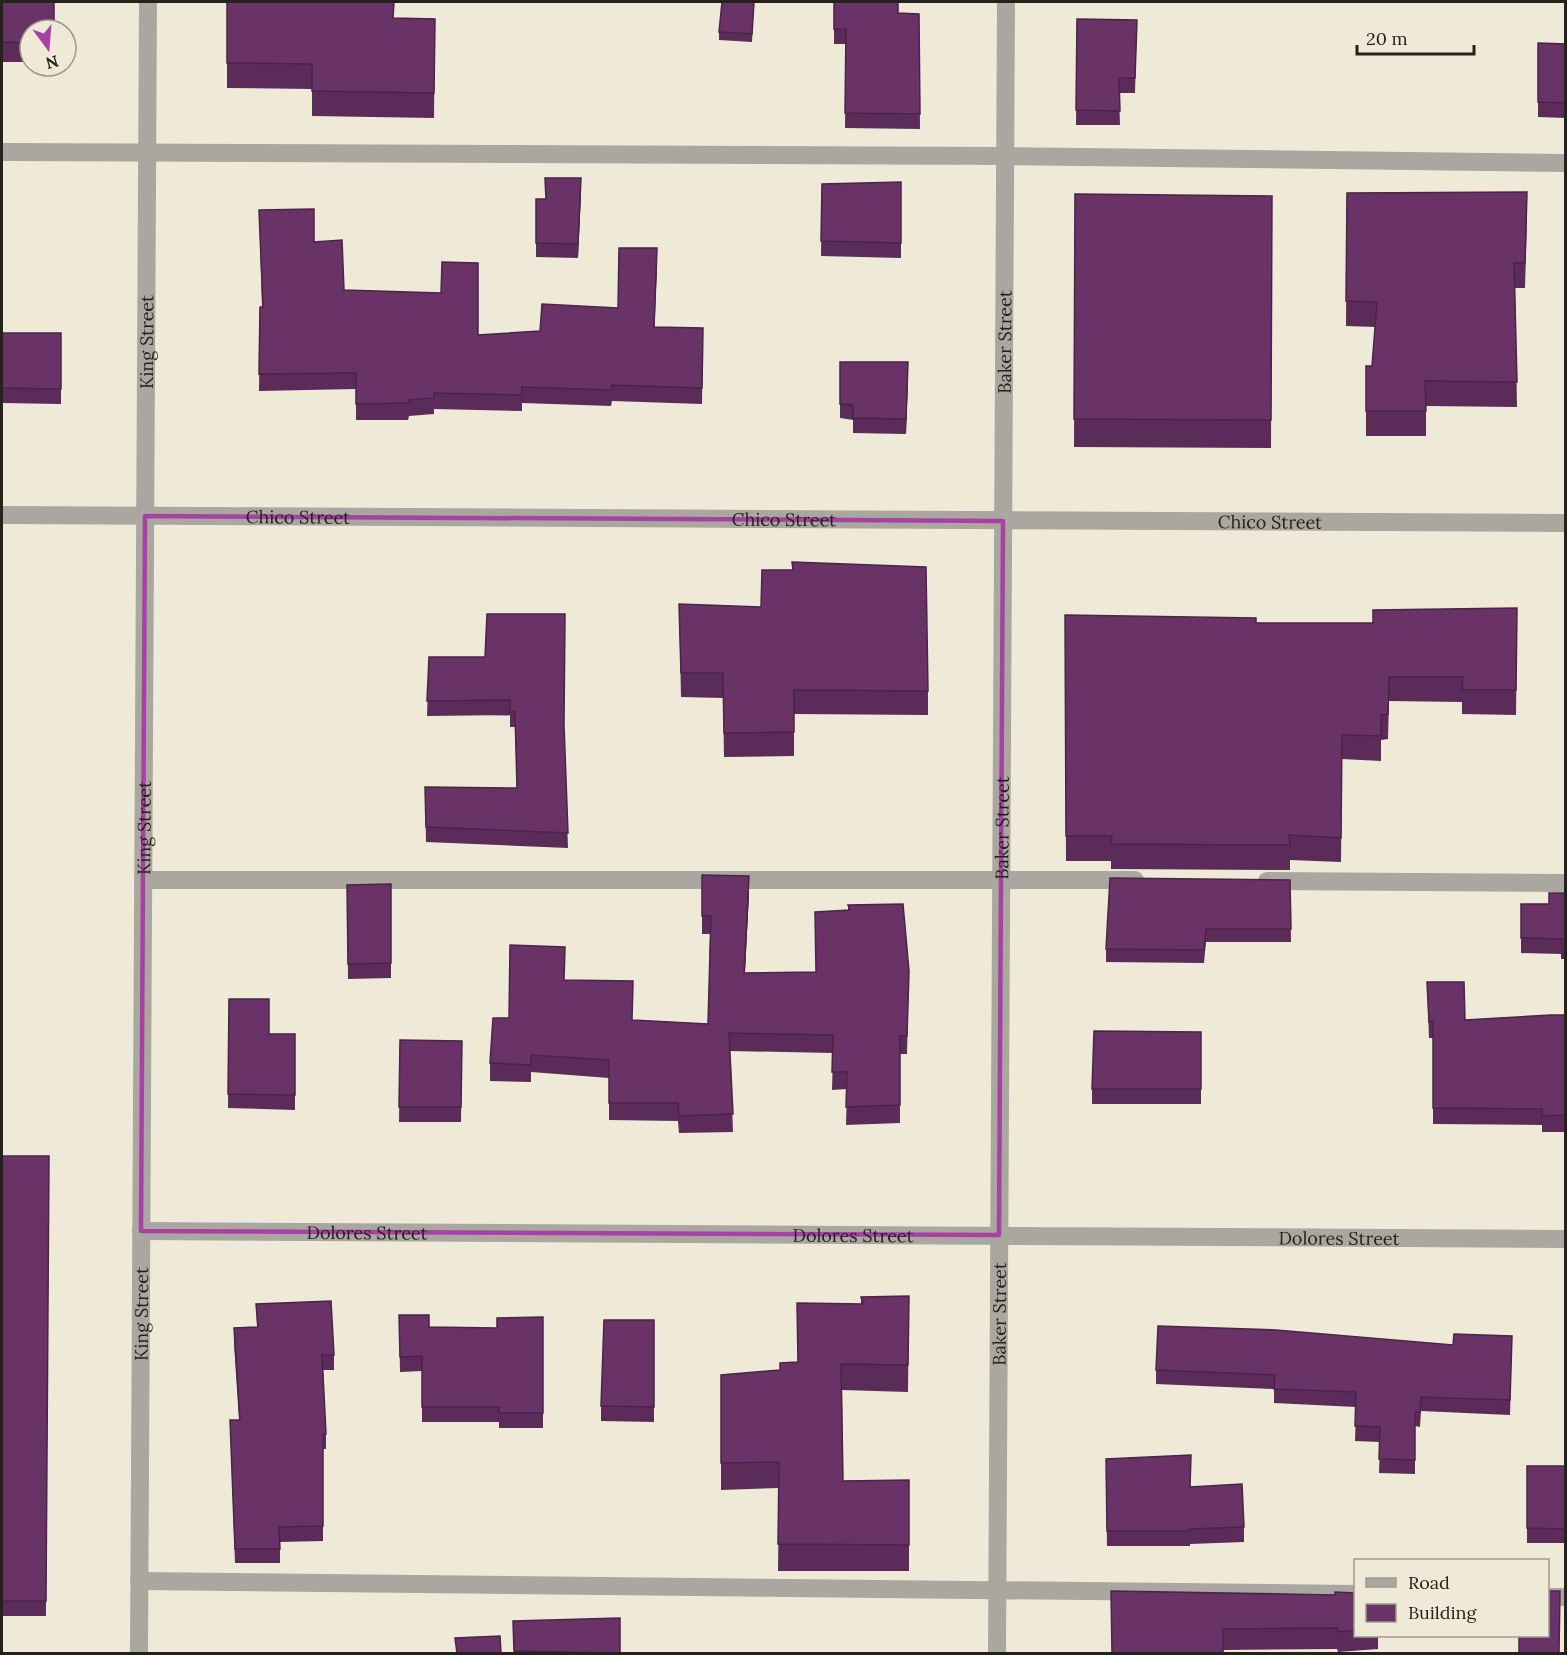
<svg xmlns="http://www.w3.org/2000/svg" width="1567" height="1655" font-family="Lora,serif">
  <style>
    .lines { fill: none; stroke-linecap: round; stroke-linejoin: round }
    .minor { stroke: #aaa7a0; stroke-width: 18 }
    .wall { fill: #5b2c59 }
    .shaded-wall { fill: #4a2448 }
    .building { fill: #6a3367; stroke: #4a2448; stroke-width: 1.5 }
    .marked { fill: none; stroke: #a841a4; stroke-width: 4.5; stroke-linejoin: round }
    .labels { text-anchor: middle; dominant-baseline: central; stroke-width: 6; stroke-linejoin: round; paint-order: stroke }
    .street-label { font-size: 18px; fill: #24221c; stroke: #efead8 }
  </style>
  <rect width="100%" height="100%" fill="#efead8"/>
  <g class="lines">
    <g class="minor">
      <path d="M2 152 1005 156 1566 163"/>
      <path id="s1" d="M2 515 1566 523"/>
      <path d="M143 880H1135"/>
      <path d="M1267 881 1566 883"/>
      <path id="s2" d="M141 1231 1566 1239"/>
      <path d="M139 1581 1356 1594"/>
      <path d="M1548 1597H1566"/>
      <path id="s3" d="M139 1654 148 2"/>
      <path id="s4" d="M997 1654 1006 2"/>
    </g>
  </g>
  <path class="wall" d="M2 2 30 30V62H2Z
    M227 2 394 18 435 19 434 118 312 116V89L227 88Z
    M754 2 752 42 719 40V32Z
    M834 2 898 13 919 14 920 129 845 128 846 44H834Z
    M1077 19 1137 20 1135 93H1119L1120 125H1076Z
    M1538 43 1566 44V118L1538 117Z
    M901 182V258L821 256 822 184Z
    M581 191 578 258 536 257V199H546Z
    M1347 193 1527 217 1525 288H1515L1517 407 1426 406V436H1366V366H1372L1375 327 1346 326Z
    M1075 194 1272 196 1271 448 1074 447Z
    M259 210 314 242 344 290 478 335 540 331 618 308 657 264 654 327 703 328 702 404 612 401 611 406 522 403V411L434 409V414L409 416 408 420H356V389L259 391 260 307H262Z
    M2 333H61V404L2 403Z
    M840 362 908 377 906 434 853 433V420L840 418Z
    M792 562 928 691V715L794 714V756L724 757 723 698 681 697 679 604 761 607 792 570Z
    M1065 615 1517 633 1516 715 1462 714V702L1389 701 1388 739 1381 740V761L1342 759 1341 862 1290 860V870L1111 869V861H1066Z
    M429 657 564 728 568 848 426 842 425 787 517 788 515 727H510V715L427 716Z
    M702 875 749 893 745 973 816 972 848 910V905L909 971 907 1054H900V1123L846 1125 847 1089 832 1090 833 1053 730 1051 733 1132 679 1133 678 1121 609 1120V1078L531 1072V1082L490 1081V1063L509 1018 564 980 633 1020 708 1024 710 934H702Z
    M1290 880 1291 942H1206L1204 963 1106 962V949Z
    M391 884V978L348 979 347 885Z
    M1566 893V959H1561V954L1521 953V904H1549Z
    M1427 982 1465 1020 1566 1015V1132H1542V1125L1433 1124V1038H1429Z
    M229 999 269 1034H295V1110L228 1108Z
    M1201 1032V1104H1092V1089Z
    M400 1040 462 1041 461 1122H399Z
    M2 1156H49L46 1616H2Z
    M909 1296 908 1392 842 1390 843 1481 909 1480V1571H778L779 1488 721 1490V1375L780 1370 798 1362 797 1303 861 1304V1297Z
    M256 1304 334 1355V1370H323L326 1434V1449H323V1541L280 1542V1563H235L230 1420H239L234 1343V1328L257 1327Z
    M399 1315 429 1327 497 1328 543 1317V1428H499V1422H422V1371L400 1372Z
    M654 1320V1422L601 1421V1406Z
    M1512 1336 1510 1415 1421 1411 1420 1427 1415 1426V1474L1379 1473 1380 1442 1355 1441 1356 1407 1274 1403V1389L1156 1384V1370L1453 1345Z
    M1527 1466H1566V1543H1527Z
    M1106 1474 1244 1527V1542L1190 1544V1546H1107Z
    M1111 1591 1335 1595 1356 1593V1635H1378V1649L1338 1652 1337 1649 1223 1650Z
    M513 1621 620 1653H514Z"/>
  <path class="shaded-wall" d="M581 178V191L578 258V244Z
    M657 248V264L654 343V327Z
    M908 362V377L906 434V419Z
    M749 876V893L744 990V973Z"/>
  <path class="building" d="M2 2H54V30H30V43L2 42Z
    M227 2H394L393 18 435 19 434 93 312 91V64L227 63Z
    M722 2H754L752 34 719 32Z
    M834 2H898V13L919 14 920 114 845 113 846 29H834Z
    M1077 19 1137 20 1135 78H1119L1120 111 1076 110Z
    M1538 43 1566 44V103L1538 102Z
    M545 178H581L578 244 536 243V199H546Z
    M901 182V243L821 241 822 184Z
    M1527 192 1525 263H1514L1517 382 1425 381 1426 411H1366V366H1372L1377 302 1346 301 1347 193Z
    M1075 194 1272 196 1271 420 1074 419Z
    M314 209V242L342 240 344 290 441 293 442 262 478 263V335L540 331 542 304 618 308 619 248H657L654 327 703 328 702 388 612 385 611 390 522 387V395L434 393V398L409 400 408 403 356 404V373L259 374 260 307H263L259 210Z
    M2 333H61V389L2 388Z
    M840 362H908L906 419 853 418V405L840 404Z
    M792 562 926 567 928 691 794 690V732L724 733 723 673H681L679 604 761 607 762 570H793Z
    M1517 608 1516 690H1462L1463 677H1389L1388 714 1381 715V736L1342 735 1341 838 1289 835 1290 845 1111 844 1112 836H1066L1065 615 1256 618V623H1373V610Z
    M487 614H565L564 725 568 833 426 827 425 787 517 788 515 712H510V700L427 701 429 657H485Z
    M702 875 749 876 744 973 816 972 815 912 850 910 848 905 903 904 909 971 907 1036H900V1105L846 1107 847 1072H832L833 1035 729 1033 733 1114 679 1116 678 1103H609V1060L531 1055V1065L490 1063 493 1018H509L510 945 565 947 564 980 633 981 632 1020 708 1024 711 916H702Z
    M1110 878 1290 880 1291 929H1206L1204 950 1106 949Z
    M391 884V963L348 964 347 885Z
    M1549 893H1566V944H1561L1563 939 1521 938V904H1549Z
    M1427 982H1464L1465 1020 1551 1015H1566V1115L1542 1116V1109L1433 1108V1021L1429 1022Z
    M229 999H269V1034H295V1095L228 1094Z
    M1094 1031 1201 1032V1089H1092Z
    M400 1040 462 1041 461 1107H399Z
    M2 1156H49L46 1601H2Z
    M909 1296 908 1365 841 1364 843 1481 909 1480V1545L778 1544 779 1462 721 1463V1375L780 1370V1363L798 1362 797 1303 863 1304 861 1297Z
    M331 1301 334 1355H322L326 1434H323V1526L279 1527 280 1549H235L230 1420H240L234 1328 258 1327 256 1304Z
    M399 1315H429V1327L497 1328V1318L543 1317V1413H499V1407H422V1356L400 1357Z
    M604 1320H654V1407L601 1406Z
    M1158 1326 1276 1330 1453 1345 1454 1334 1512 1336 1510 1400 1421 1397 1420 1412H1415V1460L1379 1459 1380 1427 1355 1426 1356 1392 1274 1389 1275 1375 1156 1370Z
    M1191 1455 1190 1487 1242 1484 1244 1527 1190 1529V1531H1107L1106 1459Z
    M1527 1466H1566V1529L1527 1528Z
    M1111 1591 1335 1595V1592L1356 1593V1630L1338 1632 1337 1628 1223 1629V1653H1112Z
    M1548 1591H1560L1559 1653H1519V1635H1548Z
    M620 1618V1653L514 1651 513 1621Z
    M500 1636 501 1653H457L455 1638Z"/>
  <path class="marked" d="M145 516 1003 521 999 1235 141 1231Z"/>
  <g class="labels">
    <g class="street-label">
      <text stroke="none"><textPath href="#s3" startOffset="1312">King Street</textPath></text>
      <text stroke="none"><textPath href="#s4" startOffset="1312">Baker Street</textPath></text>
      <text stroke="none"><textPath href="#s1" startOffset="296">Chico Street</textPath></text>
      <text stroke="none"><textPath href="#s1" startOffset="782">Chico Street</textPath></text>
      <text stroke="none"><textPath href="#s1" startOffset="1268">Chico Street</textPath></text>
      <text stroke="none"><textPath href="#s3" startOffset="826">King Street</textPath></text>
      <text stroke="none"><textPath href="#s4" startOffset="826">Baker Street</textPath></text>
      <text stroke="none"><textPath href="#s2" startOffset="226">Dolores Street</textPath></text>
      <text stroke="none"><textPath href="#s2" startOffset="712">Dolores Street</textPath></text>
      <text stroke="none"><textPath href="#s2" startOffset="1198">Dolores Street</textPath></text>
      <text stroke="none"><textPath href="#s3" startOffset="340">King Street</textPath></text>
      <text stroke="none"><textPath href="#s4" startOffset="340">Baker Street</textPath></text>
    </g>
  </g>
  <rect width="1567" height="1655" fill="none" stroke="#24221c" stroke-width="6"/>
  <rect x="1354" y="1559" width="195" height="78" fill="#efead8" stroke="#9e9a8d" stroke-width="1.5"/>
  <rect x="1366" y="1578" width="30" height="9" fill="#aaa7a0" stroke="#9e9a8d" stroke-width="1.5"/>
  <text x="1408" y="1589" font-size="18" fill="#24221c">Road</text>
  <rect x="1366" y="1604" width="30" height="18" fill="#6a3367" stroke="#9e9a8d" stroke-width="1.5"/>
  <text x="1408" y="1619" font-size="18" fill="#24221c">Building</text>
  <g transform="translate(48 48) rotate(164)"><circle r="28" fill="#efead8" stroke="#9e9a8d" stroke-width="1.5"/>
  <path d="M0-4.5L10 22L0 15L-10 22Z" fill="#a841a4"/>
  <text y="-9" font-size="16" font-weight="bold" text-anchor="middle" fill="#24221c">N</text>
  </g>
  <path d="M1357 45v9h117v-9" fill="none" stroke="#24221c" stroke-width="3"/>
  <text x="1366" y="45" font-size="18" fill="#24221c" stroke="#efead8" stroke-width="4.5" paint-order="stroke">20 m</text>
</svg>
